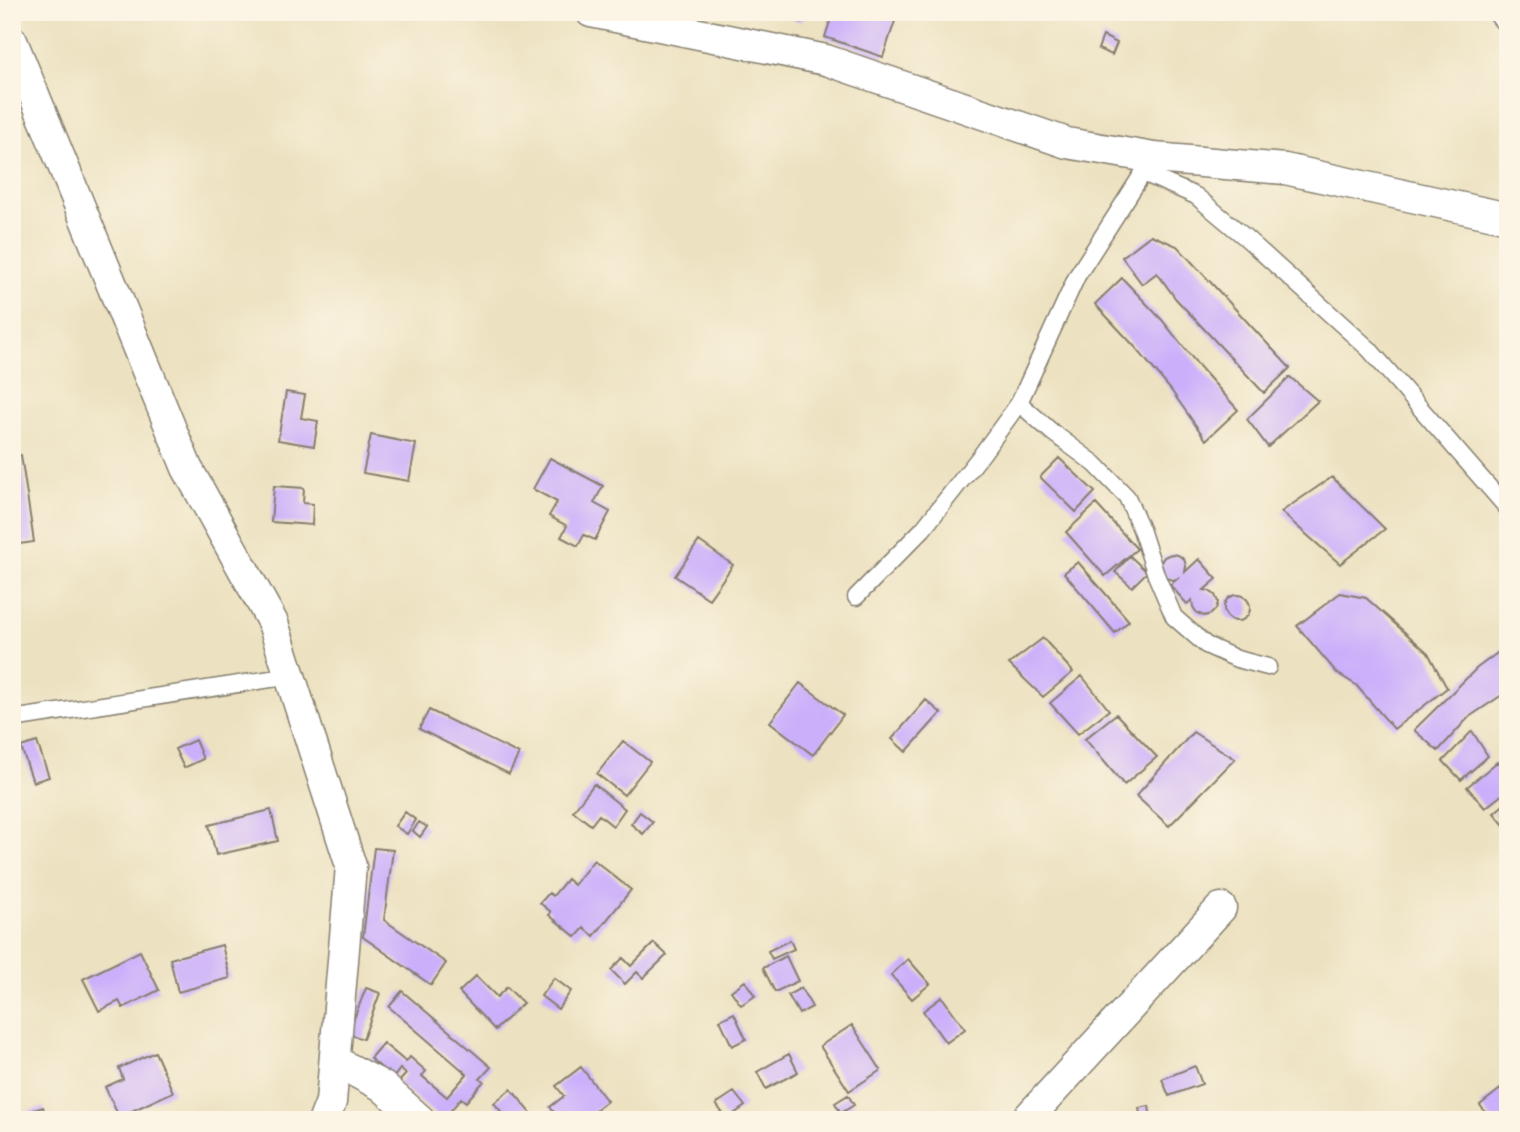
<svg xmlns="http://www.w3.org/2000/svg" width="1520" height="1132" font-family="Dekko,sans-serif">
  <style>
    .building { fill: #cbaffb }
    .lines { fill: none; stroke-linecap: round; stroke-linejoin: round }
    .service-casing { stroke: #847e6e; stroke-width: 19 }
    .minor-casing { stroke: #847e6e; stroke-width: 33 }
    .service { stroke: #fff; stroke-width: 16 }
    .minor { stroke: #fff; stroke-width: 30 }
  </style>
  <rect width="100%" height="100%" fill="#fcf5e5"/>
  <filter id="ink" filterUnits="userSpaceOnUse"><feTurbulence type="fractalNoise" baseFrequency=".0143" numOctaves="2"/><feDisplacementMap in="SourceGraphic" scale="14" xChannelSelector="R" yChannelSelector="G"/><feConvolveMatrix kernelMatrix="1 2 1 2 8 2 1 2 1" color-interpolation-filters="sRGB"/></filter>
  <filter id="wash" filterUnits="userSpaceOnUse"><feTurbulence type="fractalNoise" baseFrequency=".00686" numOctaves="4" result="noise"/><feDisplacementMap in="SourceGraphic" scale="28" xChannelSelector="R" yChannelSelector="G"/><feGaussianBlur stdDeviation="1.57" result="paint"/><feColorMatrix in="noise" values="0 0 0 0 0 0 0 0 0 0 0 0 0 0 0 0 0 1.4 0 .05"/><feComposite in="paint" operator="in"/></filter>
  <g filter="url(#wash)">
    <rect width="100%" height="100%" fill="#ece1c0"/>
    <g id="blocks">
      <path class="building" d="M786 12H813L810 18 804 15 800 22 785 15Z
        M833 12H898L883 57 825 37Z
        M1103 36 1117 43 1112 55 1098 49Z
        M1151 235 1177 246 1290 368 1264 393 1176 299 1157 273 1142 284 1122 257Z
        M1122 278 1162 320 1198 365 1238 410 1206 440 1171 390 1136 348 1095 304Z
        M1290 377 1318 401 1268 447 1247 419Z
        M286 392 305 395 301 418 318 421 314 446 278 440Z
        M371 435 416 444 409 481 363 473Z
        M21 455 34 542 12 545V456Z
        M550 458 603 486 594 503 610 512 595 540 584 535 578 546 561 537 567 526 549 516 557 502 533 489Z
        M1059 458 1095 492 1076 512 1040 477Z
        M1332 477 1385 529 1340 564 1281 512Z
        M274 486 304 488 303 503 313 504 312 525 271 522Z
        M1096 504 1137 549 1105 576 1066 532Z
        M699 541 733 565 709 599 675 576Z
        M1171 554 1178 555 1184 559 1186 566 1185 572 1199 559 1217 579 1204 590 1209 591 1215 595 1218 602 1216 609 1211 614 1204 616 1197 613 1193 607 1192 600 1187 604 1170 585 1177 579 1172 580 1165 577 1161 571 1160 564 1164 557Z
        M1130 556 1147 572 1132 587 1115 572Z
        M1078 562 1129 621 1115 633 1064 573Z
        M1340 593 1366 598 1428 653 1447 688 1394 729 1356 685 1337 673 1297 626Z
        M1224 608a13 13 0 1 1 26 0a13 13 0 1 1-26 0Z
        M1043 638 1073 672 1043 697 1009 664Z
        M1508 645V691L1469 717 1438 751 1414 730 1477 668Z
        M1082 676 1109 710 1078 734 1050 703Z
        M800 683 843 715 813 755 770 722Z
        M926 700 941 713 906 752 892 739Z
        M429 710 519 754 509 774 419 729Z
        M1116 714 1157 757 1124 785 1085 739Z
        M1472 731 1488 756 1461 780 1443 761Z
        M1193 732 1235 759 1169 826 1136 796Z
        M195 740 203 759 184 768 175 749Z
        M623 741 650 762 624 795 597 774Z
        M37 742 49 777 33 782 21 747Z
        M1497 762 1508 770V790L1485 808 1467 787Z
        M594 784 625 809 613 826 599 815 591 825 573 811Z
        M1508 801V830L1494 813Z
        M271 810 278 841 216 855 209 825Z
        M405 812 416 820 407 834 395 826Z
        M640 812 653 822 643 834 631 824Z
        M419 822 427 827 420 837 413 831Z
        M374 848 393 850 384 920 446 963 431 985 363 937Z
        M594 860 631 890 594 936 584 928 576 937 549 915 551 912 540 903 549 893 553 896 567 879 574 885Z
        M790 940 794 949 772 959 768 951Z
        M654 943 667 955 643 978 637 972 625 984 611 970 623 958 631 966Z
        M222 945 230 978 178 992 170 959Z
        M140 951 159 990 123 1008 119 1001 99 1011 83 979Z
        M786 956 798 981 775 992 763 968Z
        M908 959 930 984 912 999 891 975Z
        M476 976 497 997 507 987 523 1003 495 1030 459 992Z
        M554 978 571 991 558 1009 541 996Z
        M745 981 755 996 741 1005 731 991Z
        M366 988 380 993 363 1039 348 1034Z
        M801 988 812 1007 799 1014 788 995Z
        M402 991 491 1067 480 1079 484 1081 466 1102 461 1098 449 1113 453 1117 451 1120H442L398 1083 406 1074 400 1069 393 1078 370 1058 383 1043 406 1062 410 1057 426 1071 422 1076 447 1097 467 1074 389 1007Z
        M942 997 965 1029 946 1043 923 1011Z
        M734 1013 746 1039 732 1046 720 1020Z
        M852 1025 881 1070 849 1091 820 1046Z
        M155 1052 173 1092 119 1117 105 1087 123 1079 119 1068Z
        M789 1054 798 1072 766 1089 757 1072Z
        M1195 1066 1202 1084 1169 1096 1162 1079Z
        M581 1067 607 1101 583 1120H560L550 1107 564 1096 556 1086Z
        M1508 1083V1120H1491L1480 1105Z
        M511 1089 537 1120H508L494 1103Z
        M734 1092 745 1106 727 1119 716 1104Z
        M848 1095 854 1105 841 1113 835 1103Z
        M1149 1106 1151 1118 1141 1120 1139 1108Z
        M43 1107 48 1120H12V1117Z"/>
    </g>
  </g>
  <g filter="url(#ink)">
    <use href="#blocks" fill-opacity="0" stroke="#847e6e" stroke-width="2"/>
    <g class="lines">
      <g class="service-casing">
        <path id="service" d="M1143 173 1196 196 1245 237 1369 349 1508 509
          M1019 403 1052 432 1095 464 1127 497 1141 529 1156 575 1174 617 1206 645 1237 659 1268 667
          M856 597 923 529 982 454 1019 403 1077 276 1143 173 1154 158
          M12 719 290 676"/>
      </g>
      <g class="minor-casing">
        <path id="minor" d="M591 12 826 60 1067 143 1154 158 1285 169 1508 218
          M1504 12 1508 17
          M12 41 187 468 273 623 351 866 331 1102 324 1120
          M335 1061 382 1086 420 1120
          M1026 1120 1221 908"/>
      </g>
      <use href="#service" class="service"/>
      <use href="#minor" class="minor"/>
    </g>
  </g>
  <rect width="1520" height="1132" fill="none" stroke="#fcf5e5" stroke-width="42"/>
</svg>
